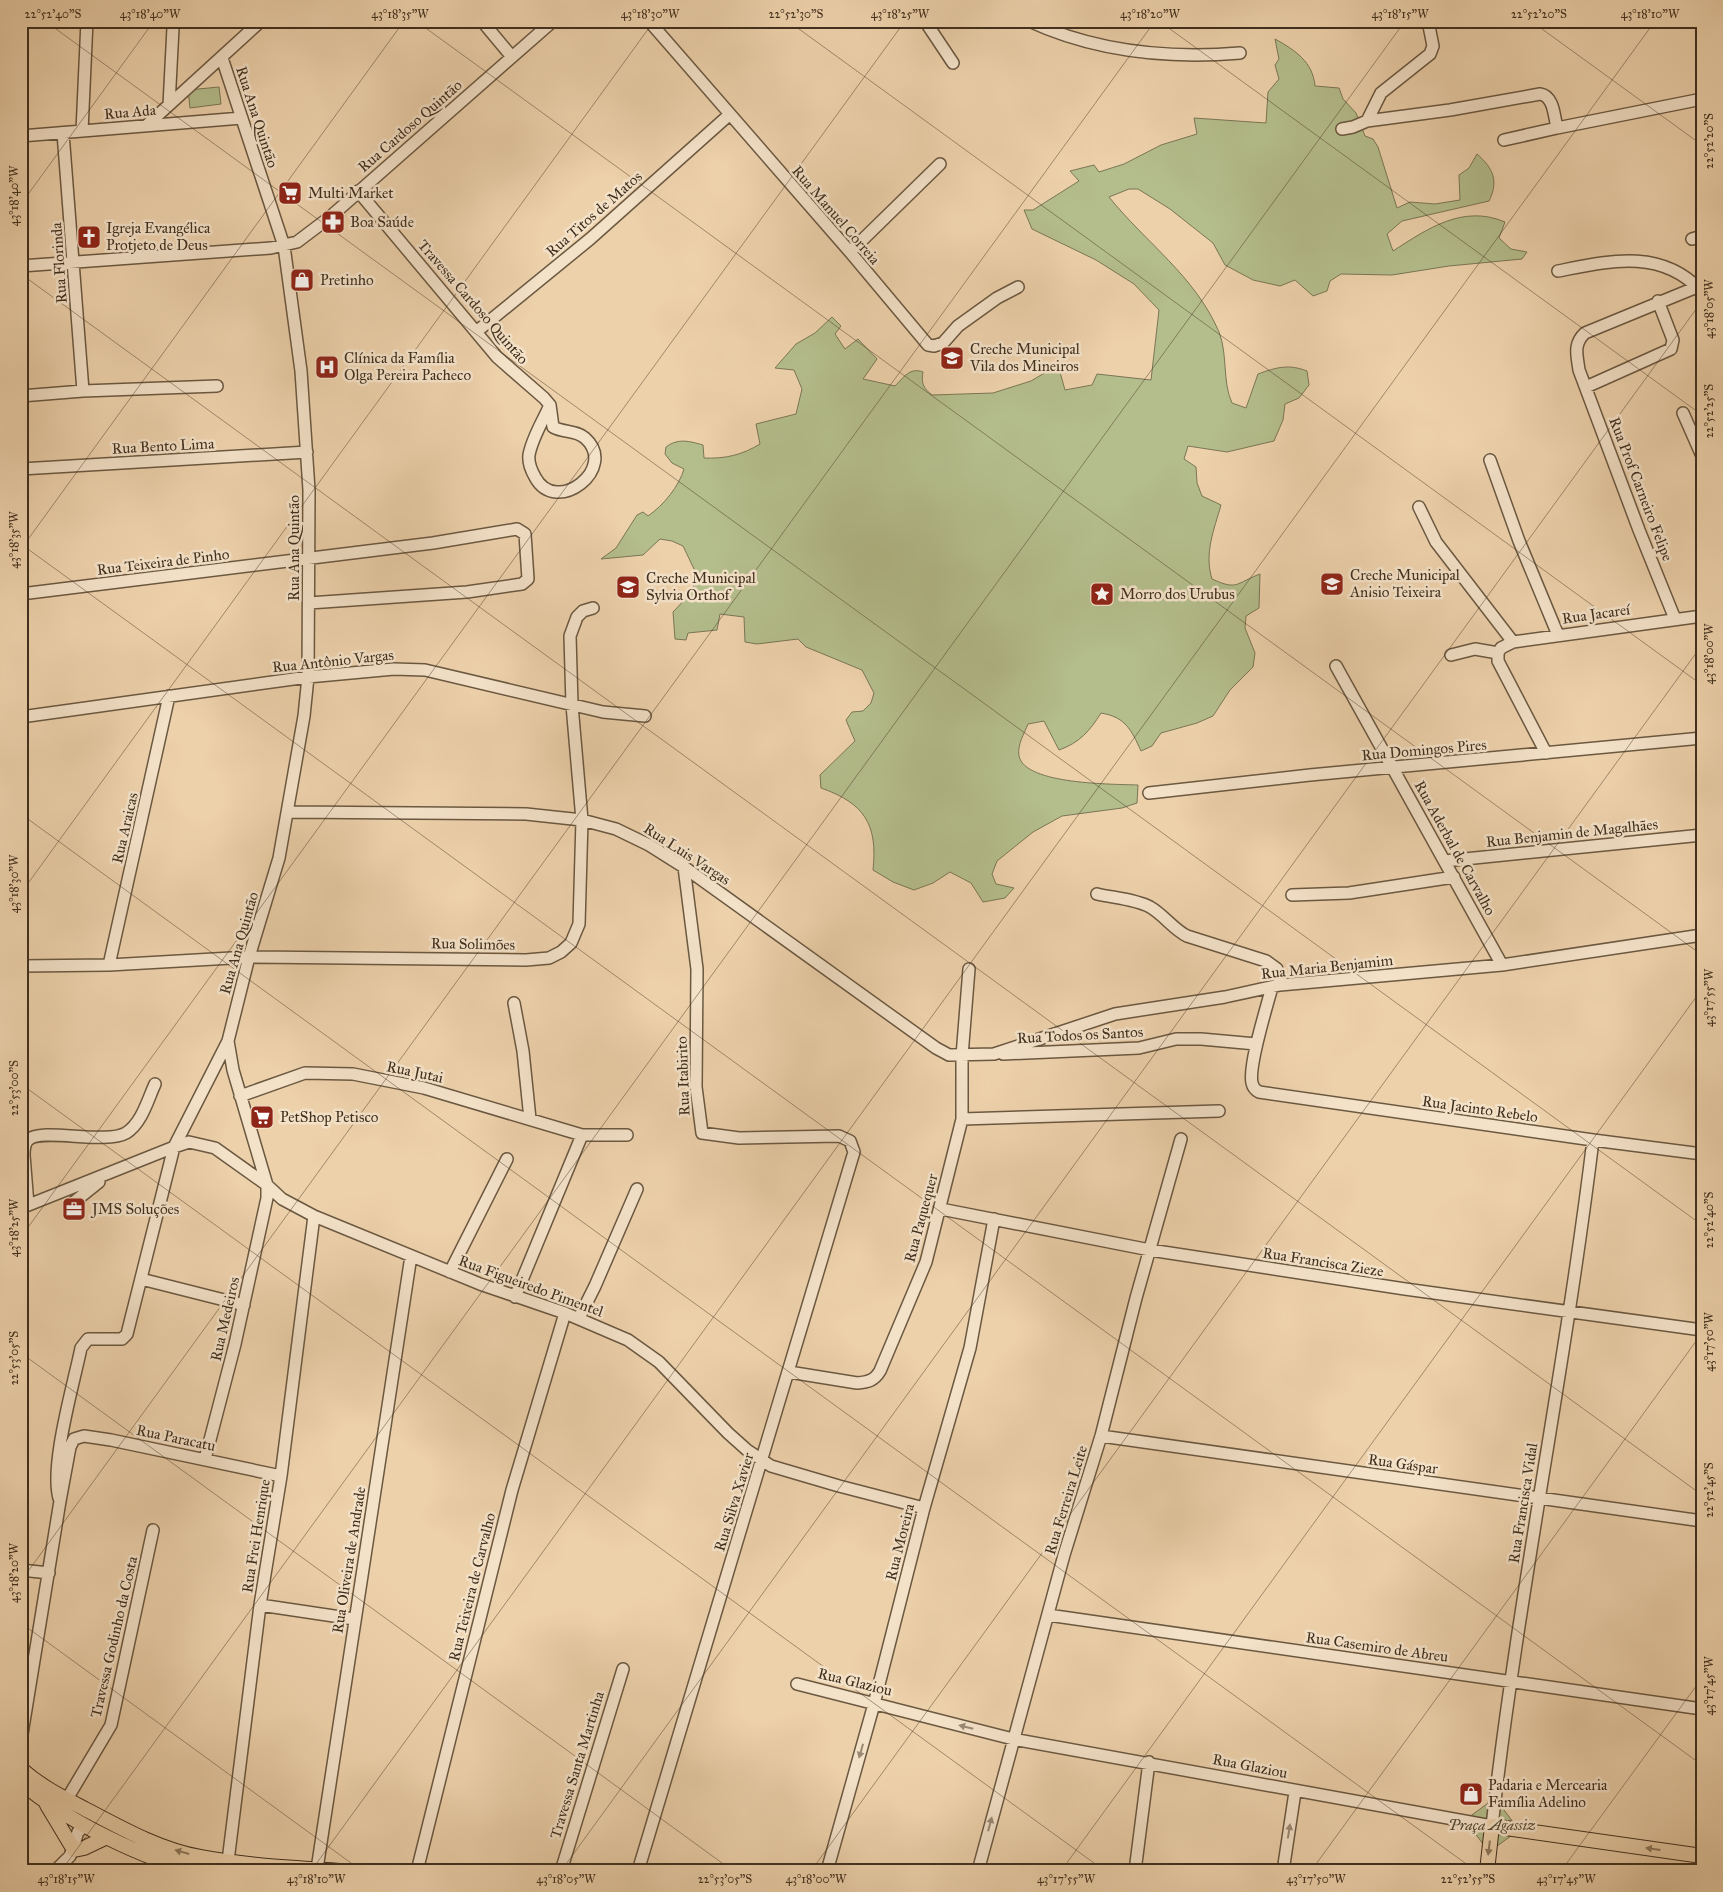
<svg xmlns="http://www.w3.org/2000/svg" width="1723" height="1892" font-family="'IM FELL Great Primer',serif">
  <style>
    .green { fill: #b4bd8c; stroke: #7a7655 }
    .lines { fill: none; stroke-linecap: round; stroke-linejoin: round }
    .minor-casing { stroke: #6b5841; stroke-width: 14 }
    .major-casing { stroke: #402f1e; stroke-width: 16 }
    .minor { stroke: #f3e1c8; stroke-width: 11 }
    .major { stroke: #edd1ab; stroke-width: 14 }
    .oneway { fill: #9a8873 }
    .oneway2 { fill: #8e785d }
    .ticks { fill: none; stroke: #402f1e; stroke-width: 1; stroke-opacity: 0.45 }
    .labels { text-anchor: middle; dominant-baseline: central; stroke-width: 5; stroke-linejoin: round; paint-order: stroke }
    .street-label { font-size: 15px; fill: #402f1e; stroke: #f3e1c8 }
    .poi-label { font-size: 15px; fill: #402f1e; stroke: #f3e1c8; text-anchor: start }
    .park-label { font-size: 15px; font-style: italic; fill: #574b34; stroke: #f3e1c8 }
    .neatline { fill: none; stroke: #402f1e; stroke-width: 2 }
    .ticks-label { font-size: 12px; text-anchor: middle; fill: #402f1e }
  </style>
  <rect width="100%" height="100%" fill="#edd1ab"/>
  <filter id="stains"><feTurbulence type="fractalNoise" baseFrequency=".004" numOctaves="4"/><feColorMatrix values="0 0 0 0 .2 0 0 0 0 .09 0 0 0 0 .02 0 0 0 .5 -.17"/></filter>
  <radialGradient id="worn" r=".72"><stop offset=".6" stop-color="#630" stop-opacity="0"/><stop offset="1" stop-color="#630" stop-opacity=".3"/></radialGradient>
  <path class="green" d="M1275 39C1295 50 1313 62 1315 86L1339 88 1343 99 1356 113 1365 136 1373 139 1378 147 1397 208 1410 202 1435 204 1460 200 1459 175 1469 168 1477 154C1493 168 1499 181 1489 201L1402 221 1387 234 1393 251C1427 229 1463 204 1505 222L1499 238 1511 249 1527 252 1522 259 1449 266 1392 275 1341 274 1330 281 1327 291 1313 296 1295 280 1280 286 1253 280 1225 265 1213 243 1170 209 1138 189H1129L1109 197C1146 243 1195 276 1219 332 1228 355 1222 381 1232 403L1246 408 1258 374C1277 367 1289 364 1307 371L1309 385 1299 398 1285 404 1283 420 1274 441 1227 452 1188 446 1184 459 1196 467 1197 483 1202 496 1221 505C1214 530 1204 553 1212 579 1238 591 1236 583 1260 574L1259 608 1246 616 1245 628 1255 653 1253 667 1230 690 1213 716 1197 723 1161 733 1152 746 1141 751C1131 729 1125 717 1101 713 1090 731 1079 743 1059 750L1044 721 1028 724C1024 734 1017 745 1019 756 1025 785 1114 784 1138 785L1137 803 1122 808 1062 816 1033 832 997 861 992 874 996 884 1014 888 1005 898 983 902 971 883 950 872 933 883 914 890 893 882 873 870C878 824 864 803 821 788L820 775 855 741 846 720 852 712 863 711 871 703 874 693 862 670 806 647 798 639 757 644 745 642 744 617 720 614 717 630 688 633 686 640 675 639 673 612 692 592 696 573 683 546 672 541 660 539 643 555 601 559 616 548 637 515 643 512 648 516C664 505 679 486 684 469L672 463 665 454 666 447C678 438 689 441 703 445L704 458C725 459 742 455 760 444L756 424 796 414 802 389 794 370 775 368 796 344 815 333 832 317 841 326 835 334 845 349 858 339 877 359 863 379 895 386C904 377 910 367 923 372 921 383 923 388 932 395L993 393 1031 381 1058 365 1065 390 1092 385 1097 374 1151 380 1159 310 1134 284 1096 260 1032 229 1024 210H1033L1079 181 1070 171 1094 165 1099 172 1124 164 1161 145 1197 134 1194 118 1266 123 1268 92 1279 79 1275 65 1279 59Z
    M219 87 221 104 190 108 188 90Z
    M1495 1798 1519 1830 1489 1852 1465 1820Z"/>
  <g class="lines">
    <g class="minor-casing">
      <path id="minor" d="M482 21 512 57
        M649 21 850 252 928 345 934 346 943 343 958 326 997 298 1018 287
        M925 21 953 63
        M1029 21C1096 52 1167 59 1240 53
        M169 105 173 28
        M1367 121 1381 93 1430 54 1433 46 1428 21
        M147 125 261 21
        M1342 129 1353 127 1367 121 1450 110 1540 94C1554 96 1554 116 1557 128L1702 99
        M82 131 87 21
        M63 133 83 391
        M21 136 242 118
        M1504 140 1557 128
        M358 191 497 357 544 398 550 405 553 427C564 433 576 430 585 438 619 468 556 517 535 477 531 470 528 463 529 455 532 438 543 421 550 405
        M1692 239 1702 236
        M850 252 940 164
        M21 266 271 248 297 242 330 217 553 21
        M1558 271C1609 261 1661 248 1701 291
        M476 332 590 239 729 115
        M1586 387 1671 349 1673 340 1658 301
        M21 396 83 391 217 386
        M1683 413 1702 456
        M1490 460 1519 541 1558 635
        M21 469 307 452
        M1419 507 1436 542 1513 642
        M21 594 433 543 517 529 525 534 528 579 522 584 467 592 309 603
        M1675 619 1639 530 1579 370C1577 355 1573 344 1585 333L1697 287
        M1498 653 1501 648 1513 642 1702 616
        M1498 653V661L1546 753
        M1451 655 1475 649 1498 653
        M1336 666 1502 965
        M21 717 308 677 394 669 425 670 603 712 645 716
        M1149 793 1310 775 1702 738
        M288 812 526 814 582 820 616 829 649 845 684 867 936 1048 949 1055 994 1054 1115 1014 1225 997 1280 985 1502 965 1702 935
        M1445 861 1702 835
        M1097 894C1114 898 1135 899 1150 907 1164 915 1173 929 1187 936L1266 961 1277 969 1280 985
        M1292 895 1349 893 1454 877
        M109 965 169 696
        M21 966 109 965 249 957 526 960 549 958 561 952 571 943 579 924 582 820 572 705 570 636 577 617 583 611 593 608
        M1272 987C1267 1006 1248 1066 1252 1083 1253 1088 1255 1090 1259 1092L1593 1140 1702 1154
        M514 1003 523 1051 530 1119
        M1003 1054 1139 1048 1176 1039H1201L1256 1044
        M240 1096 305 1073 353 1074 424 1088 582 1135H627
        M962 1119 1219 1111
        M74 1202 99 1182
        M28 1205 24 1155C24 1149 24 1144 28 1140 41 1127 105 1145 126 1133 142 1123 148 1099 155 1084
        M21 1208 174 1147 189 1142 215 1148 267 1185 282 1199 314 1216 480 1284 565 1313 628 1340 659 1362 728 1433 747 1450 771 1466 839 1486 924 1508
        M941 1209 1150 1250 1405 1289 1702 1330
        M450 1272 507 1159
        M141 1279 244 1305
        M515 1297 582 1135
        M579 1318 595 1286 637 1189
        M789 1372 857 1383C868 1382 874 1381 880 1371L926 1262 962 1119V1056L969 969
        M1101 1436 1702 1521
        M205 1459 235 1344 267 1198V1185L233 1070 228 1041
        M60 1501C48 1471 74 1383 81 1348L88 1339H122L127 1334 174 1147 228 1041 249 957 279 858 304 716 308 677 309 490 301 371 284 246 222 58
        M21 1570 49 1573
        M260 1605 354 1619
        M1048 1615 1702 1709
        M797 1684 1013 1739 1492 1826C1518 1596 1565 1370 1593 1140
        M21 1740 60 1501 70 1447 74 1439 84 1436 111 1440 281 1476
        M67 1799 111 1725 153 1530
        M228 1861 260 1605 281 1476 314 1216
        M317 1869 411 1256
        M55 1871 70 1856 78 1832 85 1825
        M417 1871 512 1490 565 1313
        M561 1871 623 1669
        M638 1871 854 1152 850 1141 839 1136 739 1138 702 1133 696 1087 697 969 684 867
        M827 1871 874 1704 924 1508 970 1348 994 1219
        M978 1871 1064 1555 1101 1436 1136 1298 1181 1139
        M1135 1871 1149 1762
        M1283 1871 1295 1792"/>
    </g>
    <g class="major-casing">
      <path id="major" d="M21 1769C40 1786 62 1797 85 1809 121 1828 160 1850 200 1857 247 1866 296 1868 344 1871
        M21 1782C63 1819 145 1861 200 1871
        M47 1805 74 1850 84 1848 107 1837
        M1487 1871 1492 1826 1702 1856"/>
    </g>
    <use href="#minor" class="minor"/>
    <use href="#major" class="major"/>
  </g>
  <defs><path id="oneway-solid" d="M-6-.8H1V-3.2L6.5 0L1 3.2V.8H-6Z" transform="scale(1.25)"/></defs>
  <g class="oneway">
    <use href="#oneway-solid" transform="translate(966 1727) rotate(-166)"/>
    <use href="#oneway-solid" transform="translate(861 1751) rotate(106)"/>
    <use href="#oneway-solid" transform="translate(990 1824) rotate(-75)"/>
    <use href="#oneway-solid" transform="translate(1289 1831) rotate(-81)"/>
  </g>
  <g class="oneway2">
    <use href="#oneway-solid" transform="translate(1489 1848) rotate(97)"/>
    <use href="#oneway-solid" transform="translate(1653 1849) rotate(-172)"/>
    <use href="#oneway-solid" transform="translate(182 1852) rotate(-164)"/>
  </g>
  <path class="ticks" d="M45 21 1702 1225M416 21 1702 955M788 21 1702 685M1159 21 1702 415M1531 21 1702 145M21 204 154 21M21 274 1702 1495M21 544 1702 1765M21 549 404 21M21 814 1476 1871M21 893 654 21M21 1084 1105 1871M21 1237 905 21M21 1353 733 1871M21 1581 1155 21M21 1623 362 1871M61 1871 1405 21M311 1871 1655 21M561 1871 1702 301M811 1871 1702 645M1061 1871 1702 989M1311 1871 1702 1333M1561 1871 1702 1678"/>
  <defs>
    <g id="supermarket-square" transform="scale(1.25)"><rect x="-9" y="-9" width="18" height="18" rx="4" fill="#8f2418" stroke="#f3e1c8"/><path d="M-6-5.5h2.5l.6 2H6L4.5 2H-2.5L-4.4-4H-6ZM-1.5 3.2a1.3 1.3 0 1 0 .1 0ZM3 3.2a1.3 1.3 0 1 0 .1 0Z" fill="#fff"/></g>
    <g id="pharmacy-square" transform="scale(1.25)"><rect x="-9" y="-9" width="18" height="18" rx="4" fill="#8f2418" stroke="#f3e1c8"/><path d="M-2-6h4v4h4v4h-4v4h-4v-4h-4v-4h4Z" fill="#fff"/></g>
    <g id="church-square" transform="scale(1.25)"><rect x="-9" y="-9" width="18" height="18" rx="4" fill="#8f2418" stroke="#f3e1c8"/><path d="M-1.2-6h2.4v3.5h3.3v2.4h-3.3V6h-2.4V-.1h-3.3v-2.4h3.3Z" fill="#fff"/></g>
    <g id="shop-square" transform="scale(1.25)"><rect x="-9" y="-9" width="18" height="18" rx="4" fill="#8f2418" stroke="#f3e1c8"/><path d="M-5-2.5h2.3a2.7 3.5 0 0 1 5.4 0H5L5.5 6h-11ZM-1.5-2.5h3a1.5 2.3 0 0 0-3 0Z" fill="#fff"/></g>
    <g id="school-square" transform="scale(1.25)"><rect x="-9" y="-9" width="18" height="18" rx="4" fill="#8f2418" stroke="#f3e1c8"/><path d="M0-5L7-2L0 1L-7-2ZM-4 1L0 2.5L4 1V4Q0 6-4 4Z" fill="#fff"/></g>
    <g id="hospital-square" transform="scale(1.25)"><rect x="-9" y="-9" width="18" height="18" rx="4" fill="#8f2418" stroke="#f3e1c8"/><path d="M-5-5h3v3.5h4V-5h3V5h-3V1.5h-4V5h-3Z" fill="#fff"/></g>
    <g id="sight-square" transform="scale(1.25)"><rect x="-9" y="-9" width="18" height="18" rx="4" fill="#8f2418" stroke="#f3e1c8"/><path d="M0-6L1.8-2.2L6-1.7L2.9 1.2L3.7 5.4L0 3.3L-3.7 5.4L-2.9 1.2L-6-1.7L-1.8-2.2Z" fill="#fff"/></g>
    <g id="office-square" transform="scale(1.25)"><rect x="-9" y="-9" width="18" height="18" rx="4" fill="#8f2418" stroke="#f3e1c8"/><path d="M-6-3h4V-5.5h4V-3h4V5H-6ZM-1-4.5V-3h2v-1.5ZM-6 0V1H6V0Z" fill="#fff"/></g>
  </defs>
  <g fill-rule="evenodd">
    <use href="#supermarket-square" x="290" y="193"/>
    <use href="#pharmacy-square" x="333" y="222"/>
    <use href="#church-square" x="89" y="237"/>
    <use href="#shop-square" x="302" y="280"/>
    <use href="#school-square" x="952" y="358"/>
    <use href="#hospital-square" x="327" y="367"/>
    <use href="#school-square" x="1332" y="584"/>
    <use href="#school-square" x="628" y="587"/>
    <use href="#sight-square" x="1102" y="594"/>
    <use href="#supermarket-square" x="262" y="1117"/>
    <use href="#office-square" x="74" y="1209"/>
    <use href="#shop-square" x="1471" y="1794"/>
  </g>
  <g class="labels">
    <g class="street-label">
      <text transform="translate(130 112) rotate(-5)">Rua Ada</text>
      <text transform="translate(257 117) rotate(72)">Rua Ana Quintão</text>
      <text transform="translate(410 126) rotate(-41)">Rua Cardoso Quintão</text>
      <text transform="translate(594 214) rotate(-41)">Rua Titos de Matos</text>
      <text transform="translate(836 215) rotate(49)">Rua Manuel Correia</text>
      <text transform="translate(59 263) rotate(-94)">Rua Florinda</text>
      <text transform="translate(473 302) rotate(49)">Travessa Cardoso Quintão</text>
      <text transform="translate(163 446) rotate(-3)">Rua Bento Lima</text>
      <text transform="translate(1641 489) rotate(69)">Rua Prof Carneiro Felipe</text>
      <text transform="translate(294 548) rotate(-90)">Rua Ana Quintão</text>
      <text transform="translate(163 562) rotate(-7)">Rua Teixeira de Pinho</text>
      <text transform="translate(1596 614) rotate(-8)">Rua Jacareí</text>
      <text transform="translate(333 661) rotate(-6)">Rua Antônio Vargas</text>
      <text transform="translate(1424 750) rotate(-5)">Rua Domingos Pires</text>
      <text transform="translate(125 828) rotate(-77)">Rua Araicas</text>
      <text transform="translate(1572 833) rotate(-6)">Rua Benjamin de Magalhães</text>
      <text transform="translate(1455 848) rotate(61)">Rua Aderbal de Carvalho</text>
      <text transform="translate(687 854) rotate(33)">Rua Luis Vargas</text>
      <text transform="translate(239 943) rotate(-74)">Rua Ana Quintão</text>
      <text transform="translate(473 944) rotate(1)">Rua Solimões</text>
      <text transform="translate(1327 967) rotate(-6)">Rua Maria Benjamim</text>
      <text transform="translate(1080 1035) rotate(-3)">Rua Todos os Santos</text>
      <text transform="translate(415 1072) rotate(12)">Rua Jutai</text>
      <text transform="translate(683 1076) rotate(-92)">Rua Itabirito</text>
      <text transform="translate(1480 1109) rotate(8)">Rua Jacinto Rebelo</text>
      <text transform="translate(921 1218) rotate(-75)">Rua Paquequer</text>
      <text transform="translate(1323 1262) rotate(9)">Rua Francisca Zieze</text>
      <text transform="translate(531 1286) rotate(20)">Rua Figueiredo Pimentel</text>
      <text transform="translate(225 1319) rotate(-77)">Rua Medeiros</text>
      <text transform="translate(176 1438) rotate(12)">Rua Paracatu</text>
      <text transform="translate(1403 1464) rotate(8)">Rua Gáspar</text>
      <text transform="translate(1066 1500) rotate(-73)">Rua Ferreira Leite</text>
      <text transform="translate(734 1502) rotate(-73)">Rua Silva Xavier</text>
      <text transform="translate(1523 1503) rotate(-81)">Rua Francisca Vidal</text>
      <text transform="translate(256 1536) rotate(-81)">Rua Frei Henrique</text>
      <text transform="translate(900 1542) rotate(-76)">Rua Moreira</text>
      <text transform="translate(349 1560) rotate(-81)">Rua Oliveira de Andrade</text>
      <text transform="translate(472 1587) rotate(-76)">Rua Teixeira de Carvalho</text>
      <text transform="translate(114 1637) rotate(-77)">Travessa Godinho da Costa</text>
      <text transform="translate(1377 1647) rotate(8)">Rua Casemiro de Abreu</text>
      <text transform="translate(855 1682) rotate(14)">Rua Glaziou</text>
      <text transform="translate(577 1765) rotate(-73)">Travessa Santa Martinha</text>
      <text transform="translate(1250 1766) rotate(11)">Rua Glaziou</text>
    </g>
    <g class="poi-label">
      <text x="308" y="193">Multi Market</text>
      <text x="350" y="222">Boa Saúde</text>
      <text x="106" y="228">Igreja Evangélica<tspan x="106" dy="17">Protjeto de Deus</tspan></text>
      <text x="320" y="280">Pretinho</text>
      <text x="970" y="349">Creche Municipal<tspan x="970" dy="17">Vila dos Mineiros</tspan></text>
      <text x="344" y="358">Clínica da Família<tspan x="344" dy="17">Olga Pereira Pacheco</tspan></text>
      <text x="1350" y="575">Creche Municipal<tspan x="1350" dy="17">An¡sio Teixeira</tspan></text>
      <text x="646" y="578">Creche Municipal<tspan x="646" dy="17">Sylvia Orthof</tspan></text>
      <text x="1120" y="594">Morro dos Urubus</text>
      <text x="280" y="1117">PetShop Petisco</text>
      <text x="92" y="1209">JMS Soluções</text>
      <text x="1488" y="1785">Padaria e Mercearia<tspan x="1488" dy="17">Família Adelino</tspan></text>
    </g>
    <g class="park-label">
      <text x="1492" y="1825">Praça Agassiz</text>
    </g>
  </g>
  <rect width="1723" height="1892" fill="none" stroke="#edd1ab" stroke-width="55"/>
  <rect x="28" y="28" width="1668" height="1836" class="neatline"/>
  <g class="ticks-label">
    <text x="53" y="18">22°52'40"S</text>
    <text x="150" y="18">43°18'40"W</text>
    <text x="400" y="18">43°18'35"W</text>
    <text x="650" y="18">43°18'30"W</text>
    <text x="796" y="18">22°52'30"S</text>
    <text x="900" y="18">43°18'25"W</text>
    <text x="1150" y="18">43°18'20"W</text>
    <text x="1400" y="18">43°18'15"W</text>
    <text x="1539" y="18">22°52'20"S</text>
    <text x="1650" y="18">43°18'10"W</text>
    <text transform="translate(1709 141) rotate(-90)" y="4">22°52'20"S</text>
    <text transform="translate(14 196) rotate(-90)" y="4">43°18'40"W</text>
    <text transform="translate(1709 309) rotate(-90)" y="4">43°18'05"W</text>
    <text transform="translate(1709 411) rotate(-90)" y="4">22°52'25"S</text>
    <text transform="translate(14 540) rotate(-90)" y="4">43°18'35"W</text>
    <text transform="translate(1709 654) rotate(-90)" y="4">43°18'00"W</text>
    <text transform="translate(14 884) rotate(-90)" y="4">43°18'30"W</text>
    <text transform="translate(1709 998) rotate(-90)" y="4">43°17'55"W</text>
    <text transform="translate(14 1088) rotate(-90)" y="4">22°53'00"S</text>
    <text transform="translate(1709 1220) rotate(-90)" y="4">22°52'40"S</text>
    <text transform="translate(14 1228) rotate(-90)" y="4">43°18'25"W</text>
    <text transform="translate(1709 1342) rotate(-90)" y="4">43°17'50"W</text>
    <text transform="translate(14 1358) rotate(-90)" y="4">22°53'05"S</text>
    <text transform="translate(1709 1490) rotate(-90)" y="4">22°52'45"S</text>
    <text transform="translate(14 1573) rotate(-90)" y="4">43°18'20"W</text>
    <text transform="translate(1709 1686) rotate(-90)" y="4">43°17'45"W</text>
    <text x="66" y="1883">43°18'15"W</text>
    <text x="316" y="1883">43°18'10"W</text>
    <text x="566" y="1883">43°18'05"W</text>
    <text x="725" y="1883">22°53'05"S</text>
    <text x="816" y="1883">43°18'00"W</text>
    <text x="1066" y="1883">43°17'55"W</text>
    <text x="1316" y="1883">43°17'50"W</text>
    <text x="1468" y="1883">22°52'55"S</text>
    <text x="1566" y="1883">43°17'45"W</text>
  </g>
  <rect width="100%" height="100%" filter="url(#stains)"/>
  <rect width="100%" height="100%" fill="url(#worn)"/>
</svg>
